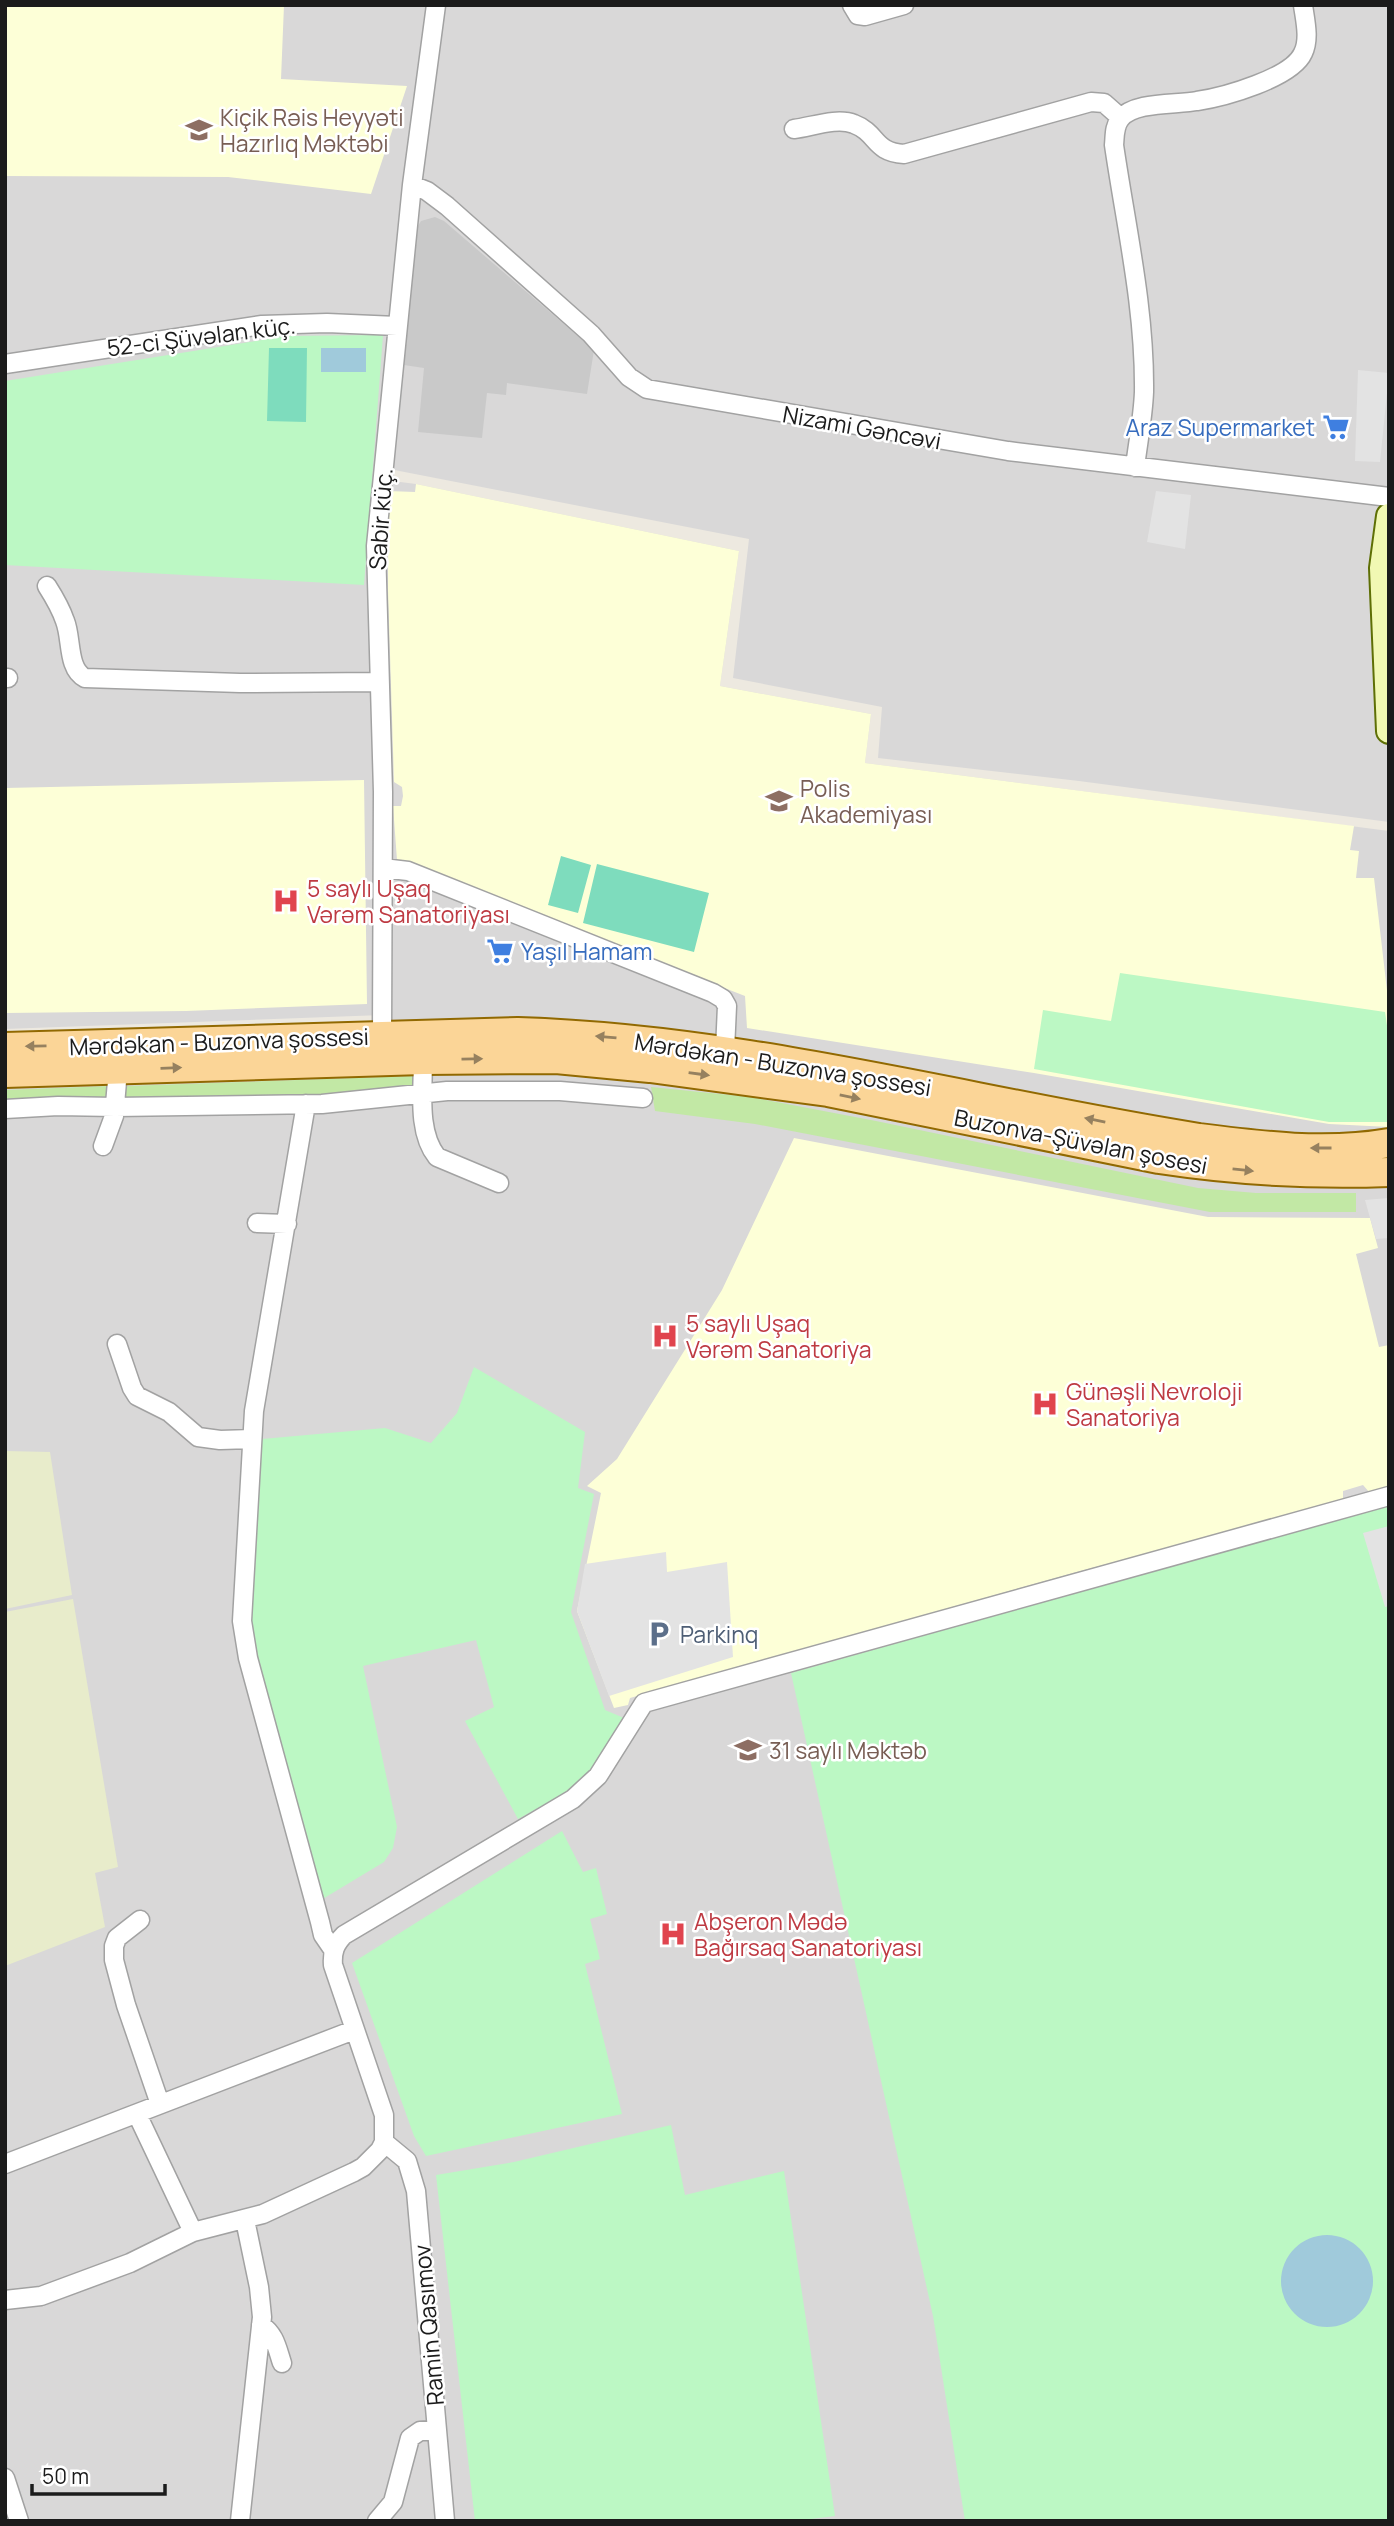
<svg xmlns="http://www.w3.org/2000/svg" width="1394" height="2526" font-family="Manrope,sans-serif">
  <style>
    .residential { fill: #d9d8d8 }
    .education { fill: #fdffd7 }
    .religious { fill: #c9c9c9 }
    .farmland { fill: #e8eccb }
    .grass { fill: #c2e8a5 }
    .park { fill: #bcf8c4 }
    .pitch { fill: #7edcbd }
    .parking { fill: #e3e3e3 }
    .water { fill: #a0cadb }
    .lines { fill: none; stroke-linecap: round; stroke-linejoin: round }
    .minor-casing { stroke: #a2a2a2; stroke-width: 21 }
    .secondary-casing { stroke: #5e6f05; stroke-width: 28 }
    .primary-casing { stroke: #916901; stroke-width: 32 }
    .minor { stroke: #fff; stroke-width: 18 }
    .secondary { stroke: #f1f8b3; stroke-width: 24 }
    .primary { stroke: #fbd597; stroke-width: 28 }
    .oneway { fill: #96815f }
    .labels { text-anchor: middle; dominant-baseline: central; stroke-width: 5; stroke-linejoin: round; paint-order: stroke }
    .education-label { font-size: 23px; fill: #785e54; stroke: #fff; text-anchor: start }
    .street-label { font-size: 23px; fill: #1b1b1b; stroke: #fff }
    .shop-label { font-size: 23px; fill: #366cbe; stroke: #fff; text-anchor: end }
    .health-label { font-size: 23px; fill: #be3a42; stroke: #fff; text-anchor: start }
    .service-label { font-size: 23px; fill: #4e5e75; stroke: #fff; text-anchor: start }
  </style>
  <rect width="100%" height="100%" fill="#ede9e0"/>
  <path class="residential" d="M5 5H1389V822L1079 781 878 758 882 707 733 678 749 539 384 468 385 480 416 484 739 551 720 686 871 714 865 763 1389 831V2521H5V1083L383 1061 382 1015 5 1029Z"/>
  <path class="education" d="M5 5H284L281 79 407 86 371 194 228 177 5 176Z
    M416 484 739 551 720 686 871 714 865 763 1354 826 1350 850 1359 851 1356 878H1374L1389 1008V1127L1329 1124 1034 1073 747 1028 745 996 397 860 393 806H401L403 796 402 787 394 782 388 590V491L415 492Z
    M364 780 367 1004 186 1011 5 1013V788Z
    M794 1138 1208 1217 1370 1218 1378 1248 1356 1254 1379 1347 1389 1345V1488L1370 1493 1363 1485 1343 1491V1501L1073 1573 630 1698 628 1705 614 1708 577 1611 601 1493 587 1486 617 1459 722 1290Z"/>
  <path class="religious" d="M435 217 444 221 594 350 587 394 507 383 506 395 487 393 482 438 418 432 424 368 404 365 418 226 421 221Z"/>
  <path class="farmland" d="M5 1451 50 1452 72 1595 5 1609Z
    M73 1599 118 1867 95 1873 105 1927 5 1966V1612Z"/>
  <path class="grass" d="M413 1076V1089L327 1097 123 1102 126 1086Z
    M109 1086 108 1101H5V1090Z
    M651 1087 750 1097 876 1121 1198 1188 1256 1193H1356V1212H1210L755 1124 655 1111Z"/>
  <path class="park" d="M383 335 364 585 5 565V381L287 336Z
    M1120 973 1385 1012 1389 1039V1122H1329L1034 1069 1043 1010 1111 1021Z
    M474 1367 585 1432 578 1488 594 1494 571 1612 605 1710 624 1718 593 1771 571 1790 518 1819 465 1721 494 1707 476 1640 363 1666 397 1827 393 1848 384 1862 321 1900 250 1631 262 1439 385 1428 431 1443 457 1413Z
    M1389 1505V2521H965L933 2316 791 1673Z
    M562 1831 583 1872 596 1868 607 1914 590 1919 600 1959 585 1964 622 2114 426 2156 414 2136 352 1963Z
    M671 2125 685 2195 784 2171 835 2516 795 2521H475L436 2175 514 2162Z"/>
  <path class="pitch" d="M269 348H307L306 422 267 421Z
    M561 856 591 865 578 913 548 905Z
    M597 864 709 893 694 952 583 923Z"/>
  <path class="parking" d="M1358 370 1389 373 1380 462 1355 461Z
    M1156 491 1191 495 1185 549 1147 542Z
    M1389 1198V1238L1376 1239 1365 1200Z
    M1389 1526V1606L1385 1607 1363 1533Z
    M666 1552 667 1572 727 1562 733 1657 609 1696 577 1611 585 1564Z"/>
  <path class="water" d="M321 348H366V372H321Z
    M1281 2281a46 46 0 1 1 92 0a46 46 0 1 1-92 0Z"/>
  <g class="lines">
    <g class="minor-casing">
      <path id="minor" d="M852 5 858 15 865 16 904 5
        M794 129C811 127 837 117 854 124 878 133 873 152 904 154L1091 102 1104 103 1121 118
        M412 185 427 191 447 206 591 334 629 377 647 389 1008 451 1389 497
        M5 364 262 325 327 323 397 326
        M1135 467C1138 442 1143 417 1144 392 1145 308 1126 227 1114 145 1115 135 1114 127 1120 119 1134 101 1176 105 1197 101 1224 97 1292 78 1303 53 1310 39 1305 20 1303 5
        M47 586C54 597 61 609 65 621 72 638 67 669 85 678L240 683 379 682
        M5 678H8
        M383 868 408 871 713 993 723 999 727 1006 725 1050
        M382 1036 383 792 376 546 412 185 436 5
        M423 1060C423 1091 417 1132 437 1157L499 1183
        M306 1104 254 1411 242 1621 248 1658 320 1922 323 1935 334 1951
        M5 1109 58 1106 115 1107 322 1104 447 1091H560L643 1098
        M103 1146 114 1116 118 1070
        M257 1223 287 1224
        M117 1344 132 1388 137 1396 169 1412 198 1437 220 1440 252 1439
        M140 1920 117 1938 114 1946V1960L126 2005 160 2104
        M137 2114 193 2232
        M384 2142 407 2161 416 2191 445 2521
        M5 2164 354 2030
        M5 2300 41 2296 130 2263 193 2232 263 2214 354 2172 363 2167 380 2150 384 2142V2115L333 1965C332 1952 335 1944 344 1935L573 1799 598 1776 644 1703 1389 1496
        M261 2325C275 2334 277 2348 282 2363
        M5 2478 19 2521
        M240 2521 262 2317 259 2287 245 2220
        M377 2521 393 2502 410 2438 420 2431 437 2430"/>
    </g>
    <g class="secondary-casing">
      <path id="secondary" d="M1389 516 1382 568 1389 731"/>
    </g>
    <g class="primary-casing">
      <path id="primary" d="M5 1047 518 1032C749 1039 972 1102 1199 1138 1262 1146 1326 1154 1389 1143
        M5 1073 423 1060 556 1059 650 1068 828 1092 1159 1159C1238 1171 1309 1175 1389 1172"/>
    </g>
    <use href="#minor" class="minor"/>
    <use href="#secondary" class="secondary"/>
    <use href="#primary" class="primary"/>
  </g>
  <defs><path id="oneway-solid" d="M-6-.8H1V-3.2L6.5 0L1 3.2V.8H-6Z" transform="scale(1.75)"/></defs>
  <g class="oneway">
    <use href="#oneway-solid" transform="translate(606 1037) rotate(-175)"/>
    <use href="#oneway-solid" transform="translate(36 1046) rotate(179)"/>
    <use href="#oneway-solid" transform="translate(472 1059) rotate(-1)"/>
    <use href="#oneway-solid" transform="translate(171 1068) rotate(-2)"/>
    <use href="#oneway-solid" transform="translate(699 1074) rotate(8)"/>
    <use href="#oneway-solid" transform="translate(850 1097) rotate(11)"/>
    <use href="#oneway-solid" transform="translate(1095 1120) rotate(-169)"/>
    <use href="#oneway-solid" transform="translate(1321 1148) rotate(180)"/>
    <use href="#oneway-solid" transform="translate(1243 1170) rotate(6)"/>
  </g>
  <defs>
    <g id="university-bare" transform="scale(2.1)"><path d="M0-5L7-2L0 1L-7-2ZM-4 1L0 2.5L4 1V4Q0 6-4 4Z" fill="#8d6e63" stroke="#fff" stroke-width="2.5" paint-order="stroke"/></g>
    <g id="supermarket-bare" transform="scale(2.1)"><path d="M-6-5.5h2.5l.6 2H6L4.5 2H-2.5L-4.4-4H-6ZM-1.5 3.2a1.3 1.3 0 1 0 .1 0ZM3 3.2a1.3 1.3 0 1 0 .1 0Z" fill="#3f7fe0" stroke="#fff" stroke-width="2.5" paint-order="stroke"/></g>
    <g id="hospital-bare" transform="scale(2.1)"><path d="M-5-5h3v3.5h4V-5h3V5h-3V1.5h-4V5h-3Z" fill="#e0444e" stroke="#fff" stroke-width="2.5" paint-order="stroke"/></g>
    <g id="parking-bare" transform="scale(2.1)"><path d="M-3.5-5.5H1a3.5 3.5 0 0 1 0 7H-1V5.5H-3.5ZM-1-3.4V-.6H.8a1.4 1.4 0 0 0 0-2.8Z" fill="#5c6f8a" stroke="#fff" stroke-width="2.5" paint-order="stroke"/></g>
    <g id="school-bare" transform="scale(2.1)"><path d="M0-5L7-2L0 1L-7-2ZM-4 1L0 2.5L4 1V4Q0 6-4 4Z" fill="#8d6e63" stroke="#fff" stroke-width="2.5" paint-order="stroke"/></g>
  </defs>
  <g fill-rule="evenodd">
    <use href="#university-bare" x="199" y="130"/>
    <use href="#supermarket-bare" x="1336" y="427"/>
    <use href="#university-bare" x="779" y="801"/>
    <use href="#hospital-bare" x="286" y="901"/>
    <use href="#supermarket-bare" x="500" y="951"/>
    <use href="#hospital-bare" x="665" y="1336"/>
    <use href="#hospital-bare" x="1045" y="1404"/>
    <use href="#parking-bare" x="659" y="1634"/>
    <use href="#school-bare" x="748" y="1750"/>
    <use href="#hospital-bare" x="673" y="1934"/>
  </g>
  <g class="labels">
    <g class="education-label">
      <text x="220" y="117">Kiçik Rəis Heyyəti<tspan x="220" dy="26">Hazırlıq Məktəbi</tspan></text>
      <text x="800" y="788">Polis<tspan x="800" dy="26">Akademiyası</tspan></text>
      <text x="769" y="1750">31 saylı Məktəb</text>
    </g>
    <g class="street-label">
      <text transform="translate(201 336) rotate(-7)">52-ci Şüvəlan küç.</text>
      <text transform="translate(862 427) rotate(10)">Nizami Gəncəvi</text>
      <text transform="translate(380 519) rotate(-86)">Sabir küç.</text>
      <text transform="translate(219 1041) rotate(-2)">Mərdəkan - Buzonva şossesi</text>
      <text transform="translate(783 1064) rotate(9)">Mərdəkan - Buzonva şossesi</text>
      <text transform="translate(1081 1141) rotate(11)">Buzonva-Şüvəlan şosesi</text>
      <text transform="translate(428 2325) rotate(-95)">Ramin Qasımov</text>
    </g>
    <g class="shop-label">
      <text x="1315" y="427">Araz Supermarket</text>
      <text x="521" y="951" text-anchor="start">Yaşıl Hamam</text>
    </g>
    <g class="health-label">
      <text x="307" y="888">5 saylı Uşaq<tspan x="307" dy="26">Vərəm Sanatoriyası</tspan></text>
      <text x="686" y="1323">5 saylı Uşaq<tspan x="686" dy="26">Vərəm Sanatoriya</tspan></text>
      <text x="1066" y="1391">Günəşli Nevroloji<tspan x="1066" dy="26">Sanatoriya</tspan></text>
      <text x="694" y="1921">Abşeron Mədə<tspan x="694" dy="26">Bağırsaq Sanatoriyası</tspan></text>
    </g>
    <g class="service-label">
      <text x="680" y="1634">Parkinq</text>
    </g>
  </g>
  <rect width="1394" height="2526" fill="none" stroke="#1b1b1b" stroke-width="14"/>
  <path d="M32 2484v10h133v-10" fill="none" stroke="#1b1b1b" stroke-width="3.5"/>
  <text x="42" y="2484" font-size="21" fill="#1b1b1b" stroke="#ffffff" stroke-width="5" paint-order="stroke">50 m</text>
</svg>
